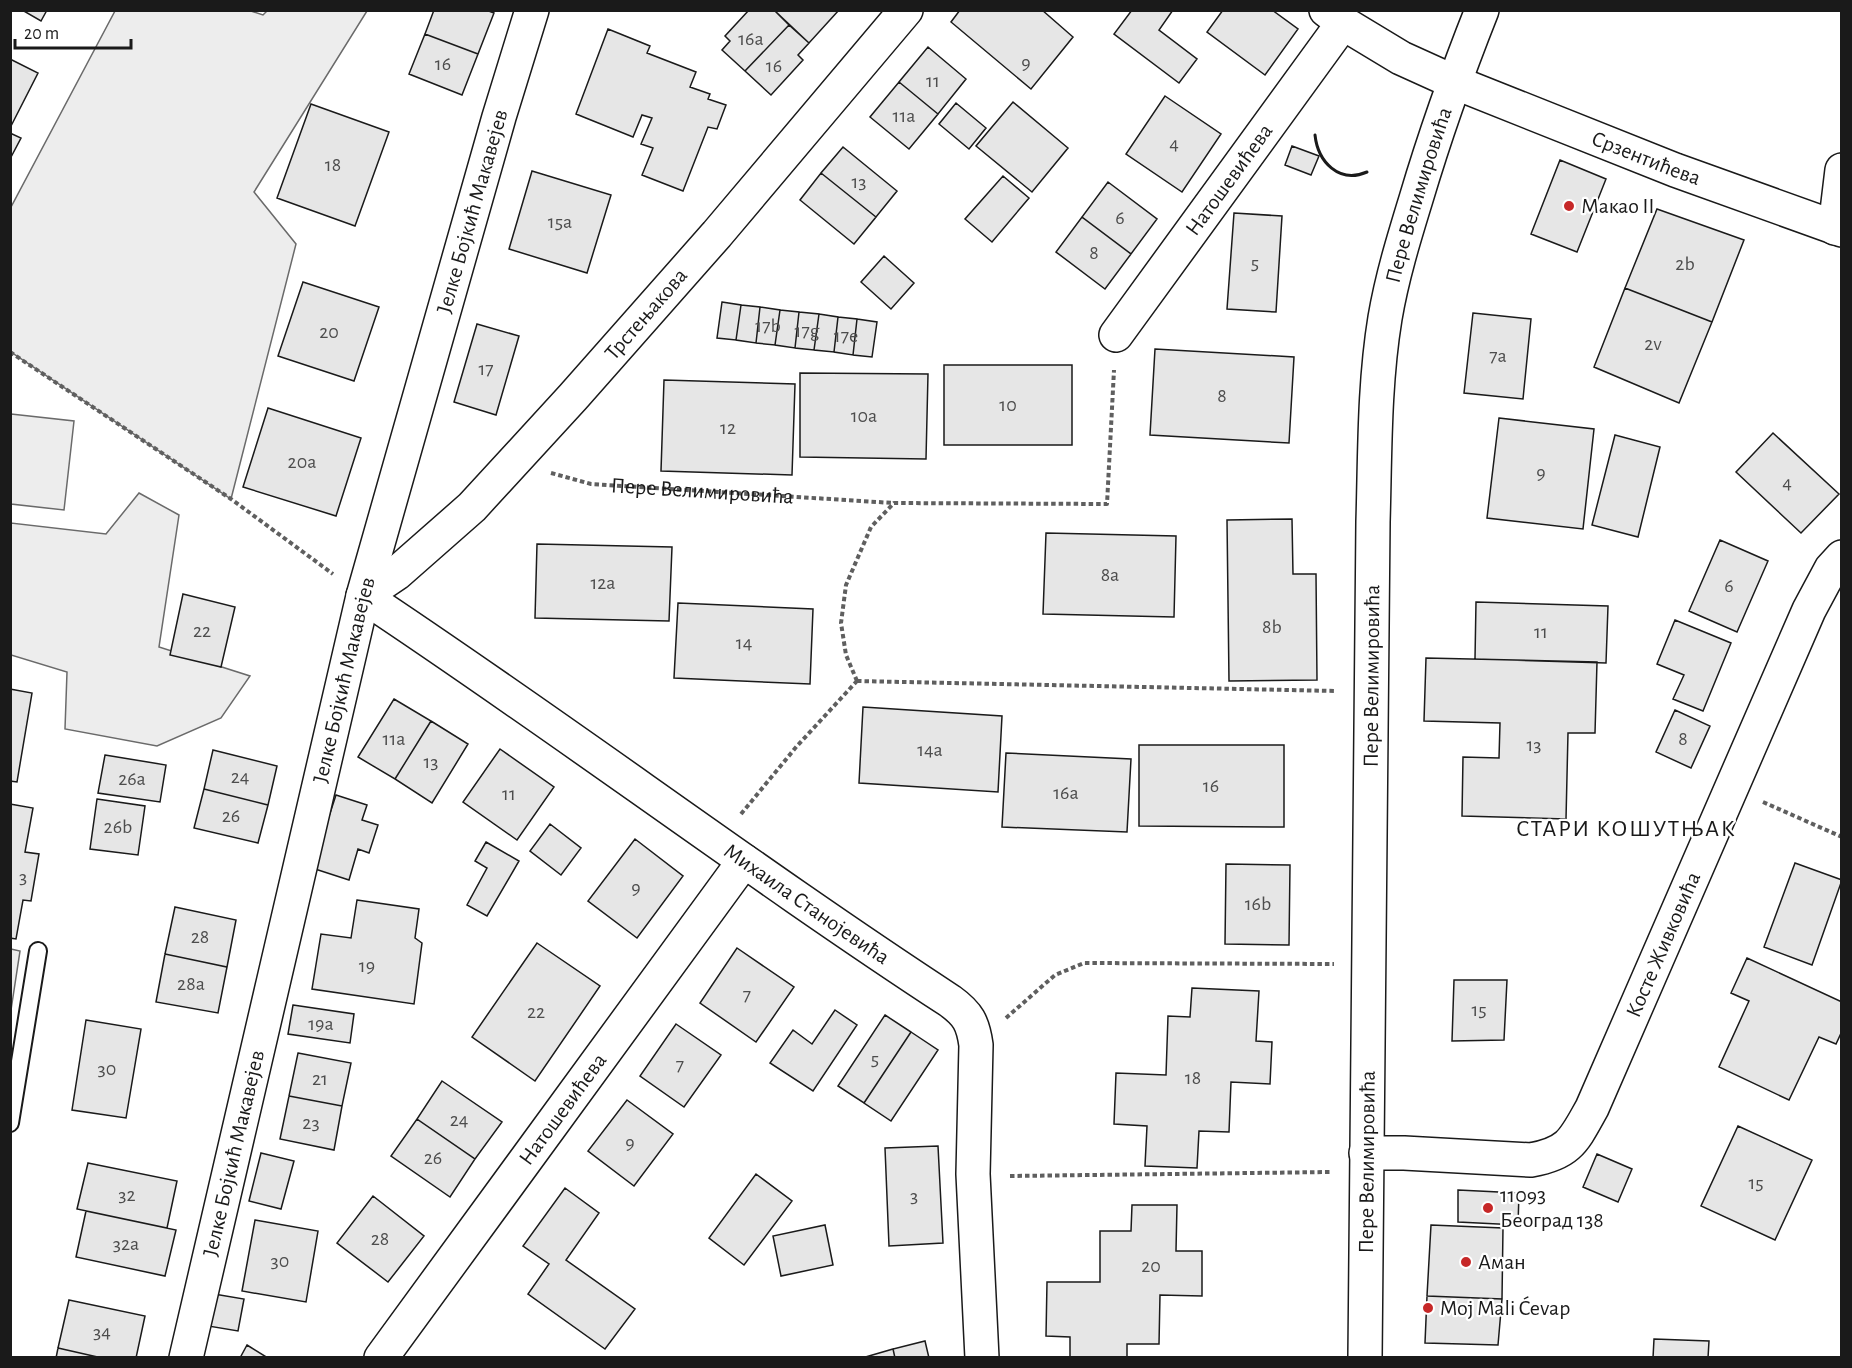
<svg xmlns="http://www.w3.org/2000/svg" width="1852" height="1368" font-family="'Alegreya Sans',sans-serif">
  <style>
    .built { fill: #ededed; stroke: #6a6a6a; stroke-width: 1.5 }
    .building { fill: #e6e6e6; stroke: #1a1a1a; stroke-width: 1.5 }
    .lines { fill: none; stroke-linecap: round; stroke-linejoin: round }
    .service-casing { stroke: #1a1a1a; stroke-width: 20 }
    .minor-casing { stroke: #1a1a1a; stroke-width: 36 }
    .secondary-casing { stroke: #1a1a1a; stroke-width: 36 }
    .path { stroke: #5f5f5f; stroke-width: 4; stroke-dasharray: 4.5 3; stroke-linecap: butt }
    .service { stroke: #fff; stroke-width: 16 }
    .minor { stroke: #fff; stroke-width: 33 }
    .secondary { stroke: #fff; stroke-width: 33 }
    .wall { stroke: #1a1a1a; stroke-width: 3 }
    .poi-dot { fill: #c62828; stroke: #fff; stroke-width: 2 }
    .labels { text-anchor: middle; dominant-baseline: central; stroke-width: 4.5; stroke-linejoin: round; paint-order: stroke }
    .number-label { font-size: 20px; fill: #4d4d4d }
    .street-label { font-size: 22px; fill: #1a1a1a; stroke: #fff }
    .poi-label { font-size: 22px; fill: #1a1a1a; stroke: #fff; text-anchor: start }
    .neighbourhood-label { font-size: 24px; letter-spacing: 1.5px; fill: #1a1a1a; stroke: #fff }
  </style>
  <rect width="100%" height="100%" fill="#fff"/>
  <path class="built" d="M248 10 263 15 268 10 367 11 254 192 296 244 231 499 11 352 10 209 115 11Z
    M11 414 74 421 64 510 11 504Z
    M139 493 179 515 159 647 250 676 221 718 157 746 65 729 67 672 11 655V523L106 534Z
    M11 949 20 951 11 1010 10 949Z"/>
  <path class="building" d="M22 10H47L41 21Z
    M434 10H486L494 13 478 54 425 34Z
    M749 10H774L789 25 745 71 722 50 730 41 725 36Z
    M774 10H839L809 43Z
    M960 10H1042L1073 37 1031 89 951 22Z
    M1132 10H1173L1159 30 1197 59 1179 83 1114 34Z
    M1223 10H1272L1298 29 1265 75 1207 32Z
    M789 25 809 43 798 55 803 60 771 95 745 71Z
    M608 29 650 46 647 53 696 72 690 87 710 94 708 99 726 105 717 129 708 127 683 191 642 175 653 148 641 144 652 118 642 115 633 137 576 114Z
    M425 34 478 54 462 95 409 74Z
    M928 47 966 79 938 114 899 82Z
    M10 59 38 73 10 128Z
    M899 82 938 114 909 149 870 117Z
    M1165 96 1221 134 1182 192 1126 154Z
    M1013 102 1068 148 1032 192 976 146Z
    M956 103 986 128 969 149 939 124Z
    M311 104 389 132 355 226 277 198Z
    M10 133 21 138 10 159Z
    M1292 146 1319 156 1311 175 1285 165Z
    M843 147 897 191 876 217 821 173Z
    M1560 160 1606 179 1577 252 1531 234Z
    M532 171 611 195 587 273 509 249Z
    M821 173 876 217 854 244 800 200Z
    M1003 176 1029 198 992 242 965 219Z
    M1108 182 1157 219 1131 254 1082 217Z
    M1657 209 1744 240 1712 322 1625 288Z
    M1234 213 1282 216 1276 312 1227 309Z
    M1082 217 1131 254 1105 289 1056 252Z
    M884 256 914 283 891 309 861 282Z
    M303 282 379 307 354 381 278 356Z
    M1625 288 1712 322 1679 403 1594 367Z
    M722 302 741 305 736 340 717 338Z
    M741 305 760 307 756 343 736 340Z
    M760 307 780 310 775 345 756 343Z
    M780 310 799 312 795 348 775 345Z
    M799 312 819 314 814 350 795 348Z
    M1473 313 1531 319 1523 399 1464 393Z
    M819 314 838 317 834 352 814 350Z
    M838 317 857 319 853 355 834 352Z
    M857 319 877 322 872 357 853 355Z
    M477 324 519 336 496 415 454 402Z
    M1155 349 1294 357 1289 443 1150 435Z
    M944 365H1072V445H944Z
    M800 373 928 374 926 459 800 457Z
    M664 380 795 384 792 475 661 471Z
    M268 408 361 438 336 516 243 487Z
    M1499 418 1594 429 1583 529 1487 518Z
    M1773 433 1839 494 1801 533 1736 472Z
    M1615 435 1660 447 1638 537 1592 525Z
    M1292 519 1293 574H1316L1317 680 1229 681 1227 520Z
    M1046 533 1176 536 1174 617 1043 614Z
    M1720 540 1768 561 1737 632 1689 611Z
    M537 544 672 547 669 621 535 618Z
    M183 594 235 607 221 667 170 655Z
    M1476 602 1608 606 1606 663 1475 659Z
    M678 603 813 609 810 684 674 678Z
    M1675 620 1731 643 1703 711 1673 699 1684 675 1657 664Z
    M1426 658 1597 662 1595 733H1568L1566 819 1462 816 1463 757 1499 758 1500 723 1424 721Z
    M10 689 32 693 17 782 10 781Z
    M394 699 431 721 395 779 358 757Z
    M863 707 1002 716 998 792 859 783Z
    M1675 710 1710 726 1691 768 1656 752Z
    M431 721 468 744 432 803 395 779Z
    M1139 745H1284V827L1139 826Z
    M500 749 554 787 517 840 463 802Z
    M213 750 277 766 268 805 204 789Z
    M1006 753 1131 759 1127 832 1002 827Z
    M105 755 166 765 160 802 98 793Z
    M204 789 268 805 258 843 194 828Z
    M336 795 367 805 362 820 378 825 369 853 358 849 349 880 312 868Z
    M97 799 145 806 138 855 90 849Z
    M10 804 33 808 25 852 39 854 31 901 23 900 16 939 10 938Z
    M550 824 581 848 561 875 530 851Z
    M635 839 683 876 637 938 588 901Z
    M486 842 519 861 487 916 467 905 487 868 475 861Z
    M1795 863 1842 880 1812 965 1764 947Z
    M1226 864 1290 865 1289 945 1225 944Z
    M357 900 419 909 415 938 422 943 414 1004 312 989 321 934 351 938Z
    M175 907 236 920 227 967 165 954Z
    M537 943 600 986 535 1081 472 1037Z
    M737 948 794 987 756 1042 700 1003Z
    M165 954 227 967 218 1013 156 1002Z
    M1747 958 1842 1002V1031L1836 1044 1819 1037 1789 1100 1719 1067 1749 1001 1731 993Z
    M1454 980H1507L1504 1040 1452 1041Z
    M1192 988 1259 991 1256 1041 1272 1042 1270 1084 1231 1082 1229 1132 1199 1131 1197 1168 1145 1166 1147 1126 1114 1124 1116 1073 1166 1075 1168 1016 1190 1017Z
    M293 1005 354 1014 350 1043 288 1034Z
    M835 1010 857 1025 813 1091 770 1063 793 1030 812 1044Z
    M885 1015 911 1032 864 1103 838 1086Z
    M86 1020 141 1029 126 1118 72 1110Z
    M676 1024 721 1055 684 1107 640 1076Z
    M911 1032 938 1050 891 1121 864 1103Z
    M298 1053 351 1063 342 1106 289 1096Z
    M442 1081 502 1122 475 1159 417 1119Z
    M289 1096 342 1106 334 1150 280 1139Z
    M627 1100 673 1134 634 1186 588 1151Z
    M417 1119 475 1159 450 1197 391 1156Z
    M1738 1126 1812 1160 1775 1240 1701 1206Z
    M938 1146 943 1243 889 1246 885 1148Z
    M261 1153 294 1161 281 1209 249 1201Z
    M1597 1154 1632 1169 1618 1202 1583 1187Z
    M88 1163 177 1181 167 1228 77 1209Z
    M756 1174 792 1201 744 1265 709 1238Z
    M565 1188 599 1213 566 1260 635 1309 605 1349 528 1294 549 1264 523 1246Z
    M1458 1190 1519 1193 1518 1225 1458 1222Z
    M373 1196 424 1236 388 1282 337 1243Z
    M1132 1205H1177L1176 1251H1202V1296L1160 1295 1159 1344H1127V1358H1070V1337L1046 1336 1047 1282H1100V1231H1131Z
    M86 1211 176 1230 165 1276 76 1257Z
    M255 1220 318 1231 306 1302 242 1291Z
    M825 1225 833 1265 781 1276 773 1236Z
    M1431 1225 1503 1228 1502 1299 1427 1296Z
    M214 1294 244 1299 238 1331 208 1326Z
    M1427 1296 1502 1299 1498 1345 1425 1343Z
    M69 1300 145 1316 136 1358H102L58 1348Z
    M1654 1339 1709 1341 1708 1358H1653Z
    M925 1341 929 1358H895L893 1349Z
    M247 1345 268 1358H240Z
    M58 1348 102 1358H56Z
    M893 1349 895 1358H862Z"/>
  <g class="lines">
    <g class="service-casing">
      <path id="service" d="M10 1123 38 951"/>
    </g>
    <g class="minor-casing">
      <g id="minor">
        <path id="s2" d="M906 10 717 234 573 397 472 507 397 573 363 596C561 727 751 871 950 1001 968 1014 973 1023 976 1045L973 1174 982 1358"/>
        <path id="s3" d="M1326 10 1343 23 1401 58 1454 82 1675 170 1842 230"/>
        <path d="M1835 228 1842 170"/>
        <path id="s4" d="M1116 335 1343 23"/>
        <path id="s5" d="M1366 1153H1404L1531 1160C1570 1153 1574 1140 1592 1108L1809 610 1831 569 1842 557"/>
        <path id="s6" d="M186 1358 363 596 499 117 532 10"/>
        <path id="s7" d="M381 1358 744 861"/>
      </g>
    </g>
    <g class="secondary-casing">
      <g id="secondary">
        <path id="s8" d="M1365 1358 1373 522C1375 454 1374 385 1385 318 1392 277 1404 238 1416 199 1435 135 1457 73 1482 10"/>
      </g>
    </g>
    <g class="path">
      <path d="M10 352 231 499 333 574"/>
      <path id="s1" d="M551 473 591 484 893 503"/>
      <path d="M857 681 846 655 841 623 846 585 871 527 894 503 1107 504 1114 370"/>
      <path d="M857 681 1336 691"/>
      <path d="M1763 802 1842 837"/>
      <path d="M741 814 797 746 857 681"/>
      <path d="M1006 1018 1055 975 1084 963 1334 964"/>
      <path d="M1010 1176 1332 1172"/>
    </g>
    <use href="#service" class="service"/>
    <use href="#minor" class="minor"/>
    <use href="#secondary" class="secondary"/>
    <path class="wall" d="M1315 135C1318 162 1339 184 1367 172"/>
  </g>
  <g class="poi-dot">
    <circle cx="1569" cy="206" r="6"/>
    <circle cx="1488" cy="1208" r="6"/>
    <circle cx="1466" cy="1262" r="6"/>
    <circle cx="1428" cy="1308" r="6"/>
  </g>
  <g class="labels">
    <g class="number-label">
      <text x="751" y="39">16a</text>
      <text x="1026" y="63">9</text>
      <text x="443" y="64">16</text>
      <text x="774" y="66">16</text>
      <text x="933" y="81">11</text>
      <text x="904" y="116">11a</text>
      <text x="1174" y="144">4</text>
      <text x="333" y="165">18</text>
      <text x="859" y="182">13</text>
      <text x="1120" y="218">6</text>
      <text x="560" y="222">15a</text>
      <text x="1094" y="253">8</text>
      <text x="1255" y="263">5</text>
      <text x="1685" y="264">2b</text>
      <text x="768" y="326">17b</text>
      <text x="807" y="331">17g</text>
      <text x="329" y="332">20</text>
      <text x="846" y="336">17e</text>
      <text x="1653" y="344">2v</text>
      <text x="1498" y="356">7a</text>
      <text x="486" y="369">17</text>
      <text x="1222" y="396">8</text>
      <text x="1008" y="405">10</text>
      <text x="864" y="416">10a</text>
      <text x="728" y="428">12</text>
      <text x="302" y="462">20a</text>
      <text x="1541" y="473">9</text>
      <text x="1787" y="483">4</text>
      <text x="1110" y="575">8a</text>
      <text x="603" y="583">12a</text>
      <text x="1729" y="586">6</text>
      <text x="1272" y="627">8b</text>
      <text x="202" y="631">22</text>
      <text x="1541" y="632">11</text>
      <text x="744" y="643">14</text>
      <text x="394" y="739">11a</text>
      <text x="1683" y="739">8</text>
      <text x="1534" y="745">13</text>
      <text x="930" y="750">14a</text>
      <text x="431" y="762">13</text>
      <text x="240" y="777">24</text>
      <text x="132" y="779">26a</text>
      <text x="1211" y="786">16</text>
      <text x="1066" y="793">16a</text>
      <text x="509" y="794">11</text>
      <text x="231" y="816">26</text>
      <text x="118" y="827">26b</text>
      <text x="23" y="877">3</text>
      <text x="636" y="888">9</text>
      <text x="1258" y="904">16b</text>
      <text x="200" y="937">28</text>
      <text x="367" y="966">19</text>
      <text x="191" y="984">28a</text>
      <text x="747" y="995">7</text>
      <text x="1479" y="1010">15</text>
      <text x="536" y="1012">22</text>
      <text x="321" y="1024">19a</text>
      <text x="875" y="1059">5</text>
      <text x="680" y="1065">7</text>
      <text x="107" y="1069">30</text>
      <text x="1193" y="1078">18</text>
      <text x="320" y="1079">21</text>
      <text x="459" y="1120">24</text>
      <text x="311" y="1123">23</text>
      <text x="630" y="1143">9</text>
      <text x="433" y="1158">26</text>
      <text x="1756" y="1183">15</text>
      <text x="127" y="1195">32</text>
      <text x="914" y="1196">3</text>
      <text x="380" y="1239">28</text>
      <text x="126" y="1244">32a</text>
      <text x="280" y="1261">30</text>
      <text x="1151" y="1266">20</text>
      <text x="102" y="1332">34</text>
    </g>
    <g class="street-label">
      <text stroke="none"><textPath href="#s3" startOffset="354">Срзентићева</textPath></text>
      <text stroke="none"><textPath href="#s4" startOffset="192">Натошевићева</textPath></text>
      <text stroke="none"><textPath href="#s8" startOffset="1168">Пере Велимировића</textPath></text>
      <text stroke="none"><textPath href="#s6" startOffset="1182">Јелке Бојкић Макавејев</textPath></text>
      <text transform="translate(646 314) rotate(-49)">Трстењакова</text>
      <text stroke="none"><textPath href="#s1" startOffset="153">Пере Велимировића</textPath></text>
      <text stroke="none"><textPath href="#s8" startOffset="682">Пере Велимировића</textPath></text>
      <text stroke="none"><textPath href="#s6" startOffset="696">Јелке Бојкић Макавејев</textPath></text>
      <text stroke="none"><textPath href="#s2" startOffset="1341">Михаила Станојевића</textPath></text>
      <text stroke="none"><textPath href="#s5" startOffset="428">Косте Живковића</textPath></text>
      <text stroke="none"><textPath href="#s7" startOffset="308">Натошевићева</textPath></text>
      <text stroke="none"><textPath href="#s6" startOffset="210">Јелке Бојкић Макавејев</textPath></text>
      <text stroke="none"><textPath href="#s8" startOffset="196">Пере Велимировића</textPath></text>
    </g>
    <g class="poi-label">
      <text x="1581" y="206">Макао II</text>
      <text x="1500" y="1195">11093<tspan x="1500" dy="25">Београд 138</tspan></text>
      <text x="1478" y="1262">Аман</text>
      <text x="1440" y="1308">Moj Mali Ćevap</text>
    </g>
    <g class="neighbourhood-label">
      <text x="1626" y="829">СТАРИ КОШУТЊАК</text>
    </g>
  </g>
  <rect width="1852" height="1368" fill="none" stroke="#1a1a1a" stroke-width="24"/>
  <path d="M15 39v9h116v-9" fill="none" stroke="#1a1a1a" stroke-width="3"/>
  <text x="24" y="39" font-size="18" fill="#1a1a1a" stroke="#ffffff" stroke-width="4.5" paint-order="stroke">20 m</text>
</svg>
